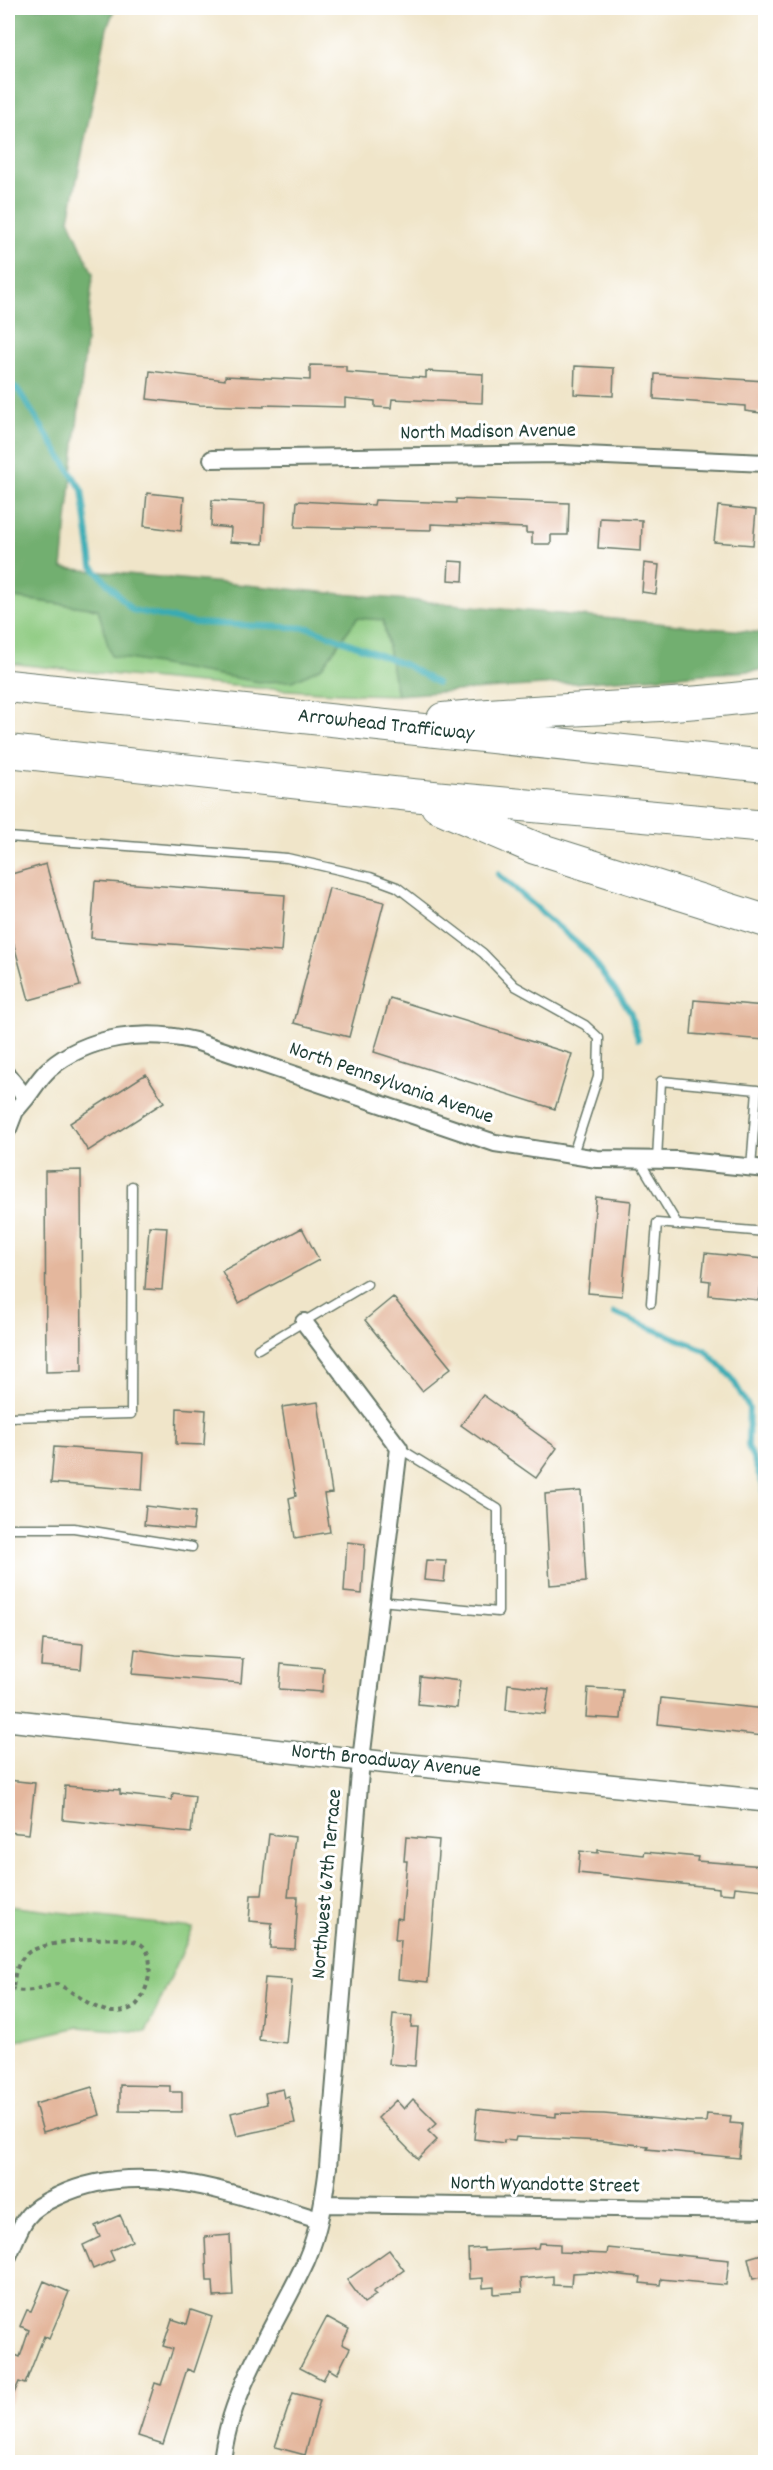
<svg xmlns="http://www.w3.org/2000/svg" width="773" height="2470" font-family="Dekko,sans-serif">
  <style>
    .green { fill: #8ecb81; stroke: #56845a; stroke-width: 1.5 }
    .forest { fill: #72af6f; stroke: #487652; stroke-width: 1.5 }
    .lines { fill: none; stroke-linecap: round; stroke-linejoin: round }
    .stream { stroke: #39abb3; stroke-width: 6 }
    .building { fill: #e4b79d }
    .service-casing { stroke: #687868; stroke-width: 11 }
    .minor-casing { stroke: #687868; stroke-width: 20 }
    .tertiary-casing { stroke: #687868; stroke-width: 24 }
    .motorway-casing { stroke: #687868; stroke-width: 34 }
    .path { stroke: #687868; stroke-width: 4; stroke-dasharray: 4.5 4.5; stroke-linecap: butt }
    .service { stroke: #fff; stroke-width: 8 }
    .minor { stroke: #fff; stroke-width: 16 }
    .tertiary { stroke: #fff; stroke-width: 21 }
    .motorway { stroke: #fff; stroke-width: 32 }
    .labels { text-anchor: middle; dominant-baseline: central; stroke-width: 6; stroke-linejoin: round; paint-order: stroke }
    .street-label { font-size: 21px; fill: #1f3d34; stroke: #fff }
  </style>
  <rect width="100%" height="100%" fill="#fff"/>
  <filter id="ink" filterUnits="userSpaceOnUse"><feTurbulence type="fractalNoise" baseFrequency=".0167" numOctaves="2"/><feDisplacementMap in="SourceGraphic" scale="12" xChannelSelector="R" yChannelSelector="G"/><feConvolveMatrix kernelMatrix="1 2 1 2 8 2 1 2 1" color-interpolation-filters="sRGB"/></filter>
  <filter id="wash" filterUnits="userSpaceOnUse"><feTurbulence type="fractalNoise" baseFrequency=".008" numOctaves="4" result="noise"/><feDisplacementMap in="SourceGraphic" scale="24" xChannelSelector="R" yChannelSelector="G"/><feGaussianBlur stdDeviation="1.35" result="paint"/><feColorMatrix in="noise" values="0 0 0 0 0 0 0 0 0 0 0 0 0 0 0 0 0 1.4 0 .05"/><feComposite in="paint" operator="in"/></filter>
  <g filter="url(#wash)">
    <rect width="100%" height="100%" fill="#f0e5c9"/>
    <path class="green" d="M8 597 98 609 322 667 357 618 383 619 397 695C266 692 137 677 8 663Z
      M8 1906 193 1928 146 2032 78 2027 12 2042 8 2047Z"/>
    <path class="forest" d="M8 8H115L107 28 69 219 93 274 62 568 765 633V670L397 695 383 620 357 618 322 667 293 681 259 682 111 656 98 609 8 597Z"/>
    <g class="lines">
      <path class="stream" d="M8 382 19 391 82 490 92 566 132 610 194 623 310 628 406 665 437 683
        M498 874 587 952 630 1011 638 1039
        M614 1313 705 1350 732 1378 749 1408 748 1446 763 1485 766 1511"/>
    </g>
    <g id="blocks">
      <path class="building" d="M310 365 346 366V372L426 378V371L483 374 482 403 392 399 391 408 375 407V401L345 398V407L264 405V407L200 405 147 399 150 371 225 380V376L310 380Z
        M575 366 614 368 613 396 574 394Z
        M655 374 765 381V407L762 406 761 413 745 411V406L654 399Z
        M147 493 184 497 181 531 144 526Z
        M456 499 569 503 568 535H551V544H532V533H526V528L431 524V530L295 527 297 501 374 505 375 500 456 503Z
        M212 500 265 503 263 544 230 542 231 528 211 526Z
        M718 506 756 510 753 545 714 542Z
        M600 518 642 520 641 551 598 548Z
        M449 561 464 562 463 581 448 580Z
        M644 563 659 565 656 594 642 592Z
        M46 864 80 986 29 1000 8 923V875Z
        M95 881 285 895 281 952 91 938Z
        M329 888 384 902 349 1037 294 1023Z
        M390 998 572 1054 555 1109 374 1052Z
        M694 1000 765 1006V1040L691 1034Z
        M146 1074 164 1102 88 1151 70 1123Z
        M81 1170 82 1371 46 1372 45 1171Z
        M596 1197 631 1201 622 1296 588 1293Z
        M149 1226 167 1227 162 1290 145 1289Z
        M302 1228 319 1260 239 1303 222 1271Z
        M705 1253 764 1259 759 1300 709 1295 710 1281 702 1280Z
        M393 1297 451 1368 422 1391 365 1320Z
        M483 1395 557 1448 536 1478 461 1425Z
        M318 1402 332 1493 324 1494 330 1532 295 1538 289 1498 296 1496 282 1407Z
        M177 1408 206 1410 204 1445 176 1444Z
        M54 1447 144 1453 142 1490 51 1483Z
        M581 1491 586 1582 550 1585 545 1494Z
        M146 1506 195 1512 193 1530 144 1525Z
        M347 1542 365 1544 362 1594 344 1592Z
        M426 1560 446 1561 444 1582 424 1580Z
        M43 1640 83 1644 81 1669 41 1666Z
        M135 1649 174 1655 243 1659 241 1683 132 1674Z
        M281 1664 324 1668 322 1692 279 1689Z
        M420 1676 460 1681 457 1708 418 1704Z
        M508 1684 549 1689 545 1714 506 1710Z
        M588 1688 623 1690 621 1719 586 1717Z
        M661 1698 765 1709 763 1736 658 1724Z
        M8 1780 35 1783 29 1834 8 1832Z
        M65 1786 120 1790V1794L172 1800 173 1793 195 1796 191 1833 63 1820Z
        M269 1834 295 1837 288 1897H298L295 1949 270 1948 272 1923 249 1921 251 1895H262Z
        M406 1837 439 1840 428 1982 398 1979 401 1940H395L397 1918 402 1919 407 1861H404Z
        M598 1850 644 1855 645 1852 698 1857 697 1861 765 1866 764 1890 735 1887 734 1894 719 1893V1888L578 1873 580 1851 598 1853Z
        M265 1978 292 1980 286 2043 259 2040Z
        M393 2014 412 2016 411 2027H418L415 2066 389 2064Z
        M120 2085 170 2086V2092H182V2112L120 2111Z
        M92 2087 100 2115 43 2132 35 2104Z
        M283 2089 285 2098 289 2097 295 2123 237 2136 231 2113 267 2104 265 2093Z
        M413 2099 437 2123 428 2131 437 2140 418 2159 378 2118 396 2100 404 2109Z
        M477 2109 556 2117V2113L604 2114 692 2122H706L707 2114 731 2116 730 2123 742 2124 739 2158 647 2149 648 2146 602 2141 516 2137 515 2141 504 2140V2143L474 2139Z
        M120 2215 132 2241 110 2251 114 2260 93 2269 83 2245 100 2237 95 2226Z
        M230 2235 233 2296 214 2297 213 2281H207L205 2237Z
        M539 2243 560 2244V2252L607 2254 608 2248 729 2260 726 2285 661 2279 660 2285 640 2283 641 2277 592 2272 572 2273 571 2286 553 2285V2276L521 2279 522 2292 494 2294V2287L483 2288V2278L469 2279 468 2249 484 2248V2251L538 2248Z
        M389 2250 404 2270 373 2292 376 2295 364 2303 347 2280Z
        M765 2253V2276L753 2279 748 2258Z
        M44 2281 69 2292 49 2339 44 2336 25 2384 19 2382 8 2407V2352L20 2357 29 2330 20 2326 27 2310 31 2311Z
        M191 2310 212 2317 194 2372 187 2369 163 2444 138 2436 155 2383 161 2385 173 2349 163 2346 172 2319 187 2324Z
        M327 2317 349 2329 342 2344 350 2348 337 2374 329 2369 323 2380 300 2368Z
        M293 2393 320 2400 305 2455 275 2447Z"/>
    </g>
  </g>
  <g filter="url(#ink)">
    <use href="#blocks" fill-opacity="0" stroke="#687868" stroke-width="1.5"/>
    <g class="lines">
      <g class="service-casing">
        <path id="service" d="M8 837 287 858 370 877 397 887 483 953 515 986 585 1025 599 1038 598 1077 572 1157
          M639 1160 678 1225
          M657 1160 661 1081 757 1090 751 1168
          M651 1303 657 1223 766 1232
          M258 1349 367 1284
          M8 1417 131 1414 132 1186
          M8 1528H74L192 1547
          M380 1601 498 1612V1509L399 1448"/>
      </g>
      <g class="minor-casing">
        <path id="minor" d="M212 459 561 454 766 463
          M8 1076 26 1098 15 1111 8 1129
          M26 1098C33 1089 40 1077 49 1069 89 1035 146 1029 195 1041L495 1143 597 1159 677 1160 766 1169
          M323 2204 766 2210
          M8 2256C14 2244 19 2226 28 2216 35 2207 49 2200 58 2196 141 2156 237 2195 319 2220
          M222 2462C229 2390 276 2326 306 2261 319 2231 324 2199 328 2167L361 1760 399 1448 304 1322"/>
      </g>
      <g class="tertiary-casing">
        <path id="tertiary" d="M8 1720 361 1760 766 1801"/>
      </g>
      <g class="motorway-casing">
        <path id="motorway" d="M8 686 766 766
          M443 719C551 708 659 709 766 695
          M8 751 411 795 766 827
          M437 806 535 848 766 921"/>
      </g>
      <path class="path" d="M8 1993 13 1989C14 1975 17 1961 29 1952 46 1941 125 1932 142 1945 157 1957 148 1993 136 2005 130 2010 122 2012 115 2012 94 2012 76 1992 57 1984 42 1987 28 1994 13 1989"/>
      <use href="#service" class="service"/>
      <use href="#minor" class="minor"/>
      <use href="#tertiary" class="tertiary"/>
      <use href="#motorway" class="motorway"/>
    </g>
  </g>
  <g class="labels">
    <g class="street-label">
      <text transform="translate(488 433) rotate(-1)">North Madison Avenue</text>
      <text transform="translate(386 726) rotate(6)">Arrowhead Trafficway</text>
      <text transform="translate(391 1084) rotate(19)">North Pennsylvania Avenue</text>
      <text transform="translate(386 1762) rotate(6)">North Broadway Avenue</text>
      <text transform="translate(328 1884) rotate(-85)">Northwest 67th Terrace</text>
      <text transform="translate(545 2186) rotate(1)">North Wyandotte Street</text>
    </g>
  </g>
  <rect width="773" height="2470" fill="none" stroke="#fff" stroke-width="30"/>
</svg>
